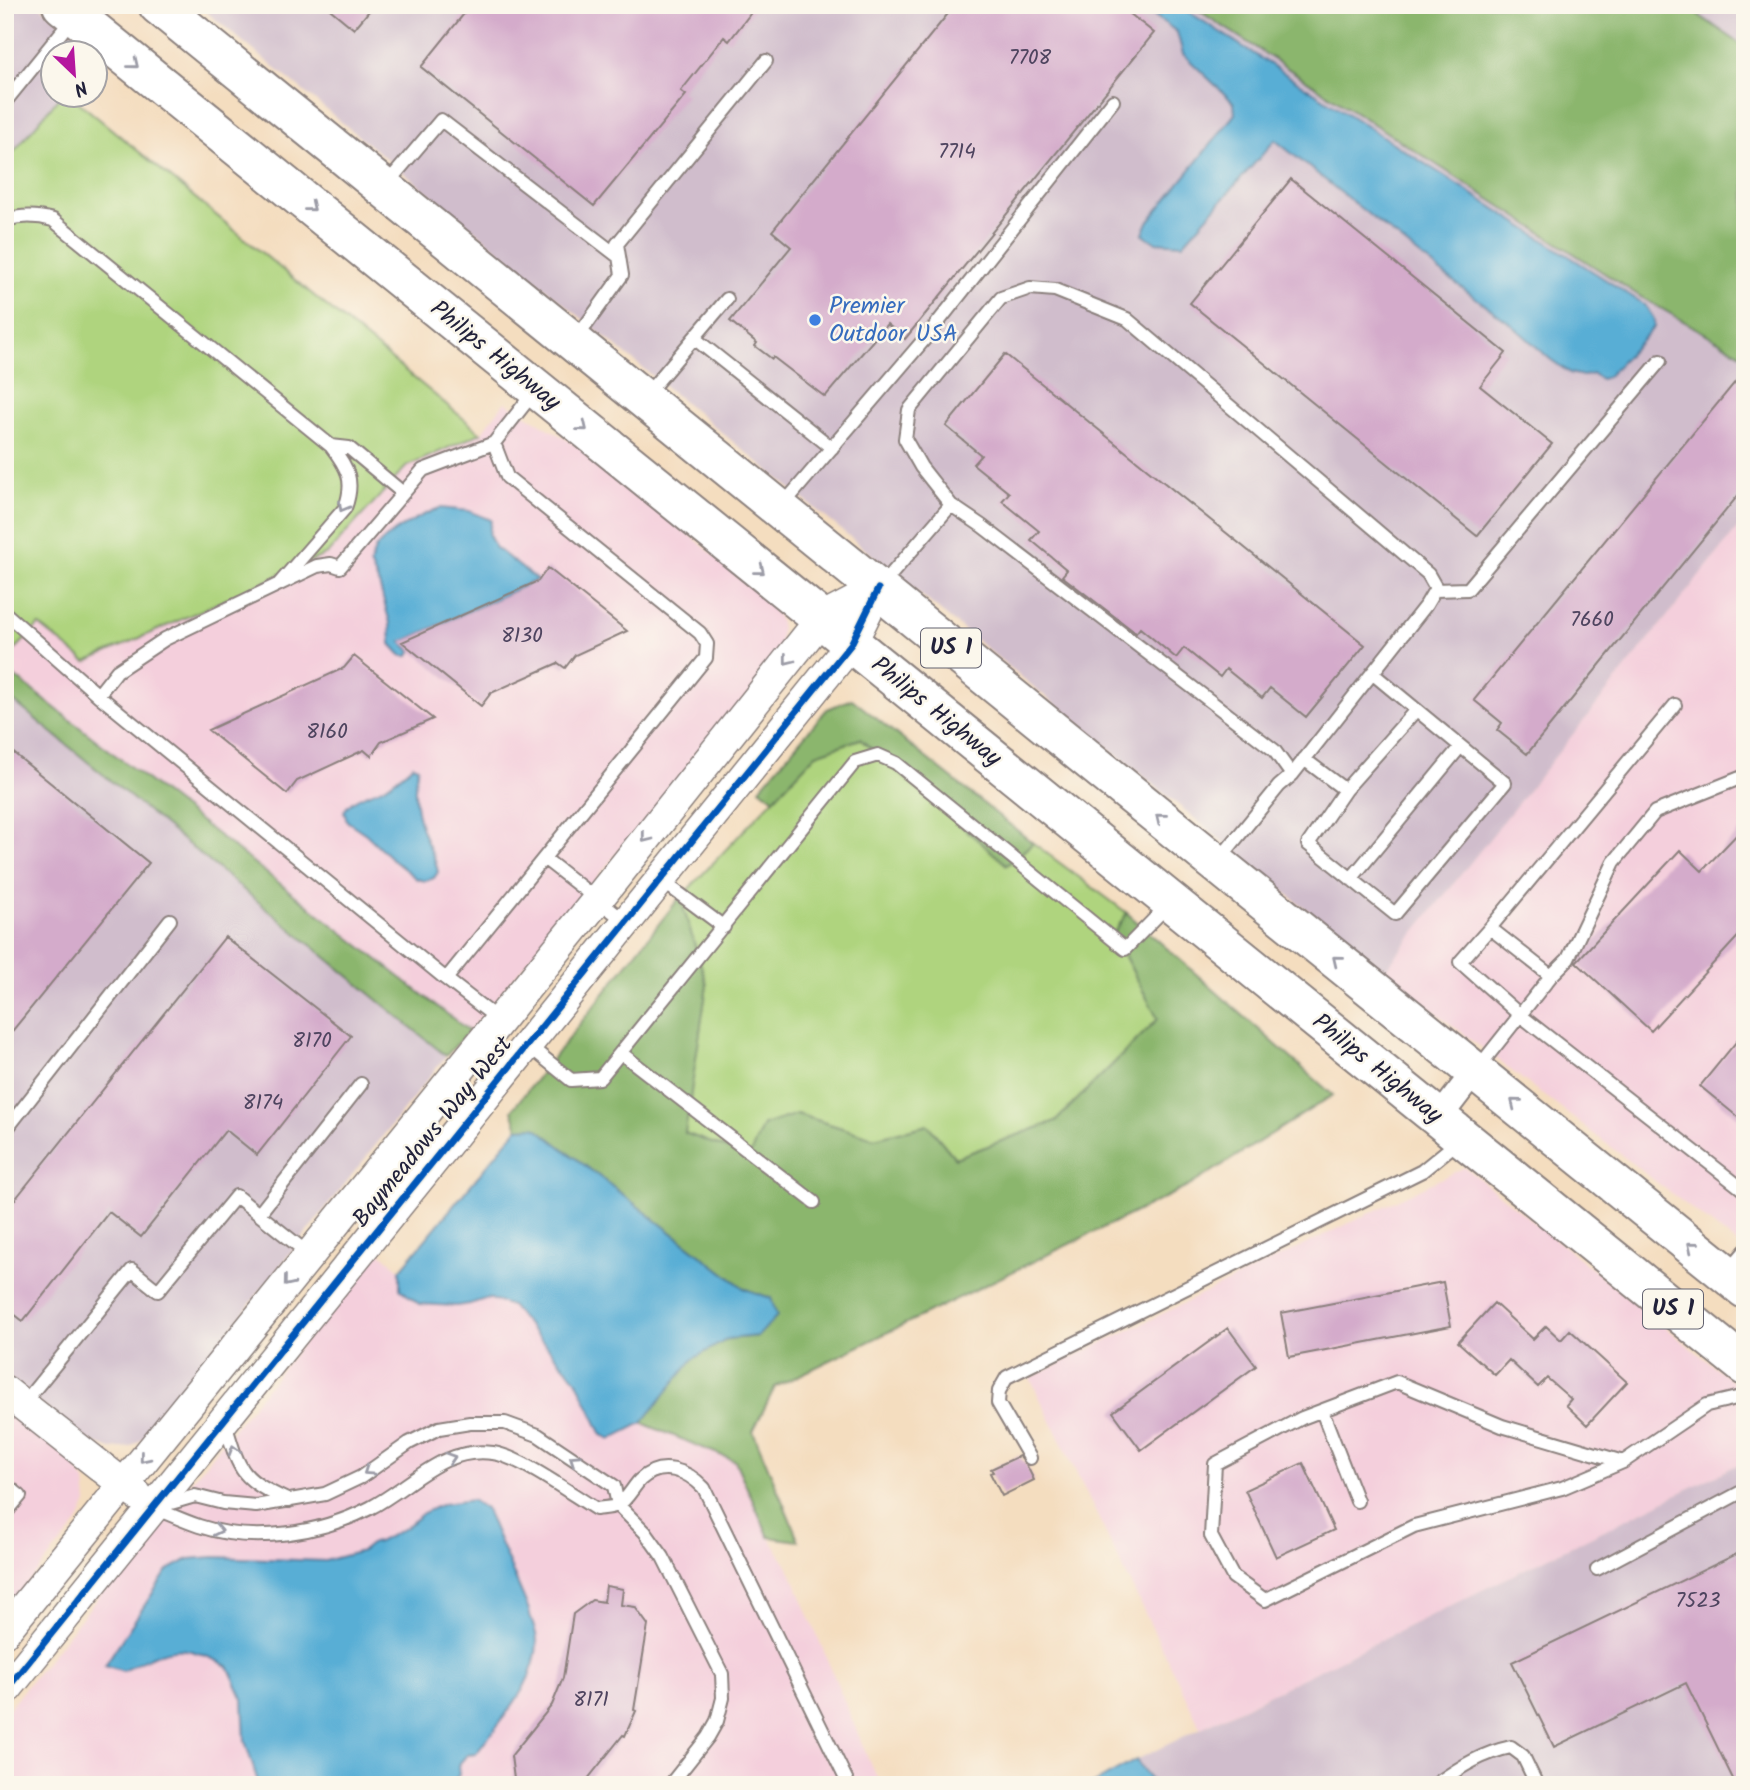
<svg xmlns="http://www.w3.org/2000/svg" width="1750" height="1790" font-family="Kalam,sans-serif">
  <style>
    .built { fill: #f4cfdc }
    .industrial { fill: #d0bdcc }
    .green { fill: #afd47e; stroke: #687b5c; stroke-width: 2 }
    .forest { fill: #8bb66d; stroke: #566c54; stroke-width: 2 }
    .water { fill: #58aed5; stroke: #3d6888; stroke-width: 2 }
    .building { fill: #d4abcb }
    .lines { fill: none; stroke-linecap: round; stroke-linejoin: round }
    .service-casing { stroke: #8b807d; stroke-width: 16 }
    .minor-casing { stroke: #8b807d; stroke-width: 28 }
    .tertiary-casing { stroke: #8b807d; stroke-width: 33 }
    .primary-casing { stroke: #8b807d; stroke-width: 42 }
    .service { stroke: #fff; stroke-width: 12 }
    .minor { stroke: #fff; stroke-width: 24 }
    .tertiary { stroke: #fff; stroke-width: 30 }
    .primary { stroke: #fff; stroke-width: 38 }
    .cycleway-casing { stroke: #fbf7ec; stroke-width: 11 }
    .cycleway { stroke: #0057b8; stroke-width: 7 }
    .oneway { stroke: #9c9ca7 }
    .shop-dot { fill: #3f7fe0; stroke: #fbf7ec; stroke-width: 2.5 }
    .labels { text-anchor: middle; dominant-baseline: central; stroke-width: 5; stroke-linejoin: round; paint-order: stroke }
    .number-label { font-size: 21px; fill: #4e445f }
    .shield { fill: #fbf7ec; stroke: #636270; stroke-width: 2 }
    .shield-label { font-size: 23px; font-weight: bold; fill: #22223b }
    .shop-label { font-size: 24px; fill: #366cbe; stroke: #fbf7ec; text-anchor: start }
    .street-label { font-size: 24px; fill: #22223b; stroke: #fbf7ec }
  </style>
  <rect width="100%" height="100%" fill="#fbf7ec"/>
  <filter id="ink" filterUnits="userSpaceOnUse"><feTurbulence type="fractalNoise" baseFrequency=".0143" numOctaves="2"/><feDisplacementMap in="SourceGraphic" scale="14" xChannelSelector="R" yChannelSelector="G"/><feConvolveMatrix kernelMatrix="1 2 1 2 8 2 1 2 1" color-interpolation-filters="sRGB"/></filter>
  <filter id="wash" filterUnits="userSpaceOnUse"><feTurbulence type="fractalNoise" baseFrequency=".00686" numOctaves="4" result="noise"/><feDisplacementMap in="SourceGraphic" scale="28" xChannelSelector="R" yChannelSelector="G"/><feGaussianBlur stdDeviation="1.57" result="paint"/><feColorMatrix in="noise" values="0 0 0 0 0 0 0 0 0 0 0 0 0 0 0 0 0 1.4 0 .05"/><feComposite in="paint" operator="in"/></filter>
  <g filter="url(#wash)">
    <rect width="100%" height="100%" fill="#f4ddbf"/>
    <path class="built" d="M505 402 617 470 769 604 778 616 781 628 780 648 776 662 469 1031 5 669V660L39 625 327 554 406 467 481 433Z
      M1745 519V1250L1383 972Z
      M1465 1167 1745 1391V1461L1201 1728 1030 1378Z
      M378 1250 400 1270V1289L470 1304 488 1298 511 1306 576 1379 602 1435 610 1439 642 1423 735 1461 769 1537 791 1572 870 1763 882 1785H450L459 1775 458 1765 513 1705 525 1685 535 1658V1631L530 1622 529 1610 486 1511 472 1500 443 1504 423 1513 405 1528 378 1542 372 1543 362 1551 325 1561 214 1557 189 1559 123 1671 166 1649 198 1651 228 1666 243 1699 245 1741 259 1785H5V1713Z
      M5 1406 73 1461 85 1482 87 1503 78 1523 5 1610Z"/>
    <path class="industrial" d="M5 5H39L96 51 52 52V94L61 95 5 162Z
      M198 5H1140L1177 32 1183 54 1234 104 1235 114 1148 222 1143 234 1183 244 1275 139 1442 273 1511 324 1550 359 1583 376 1593 374 1654 319 1644 305 1178 5H1190L1641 297 1745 356V519L1383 972Z
      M1684 5H1745V47L1683 5Z
      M5 694 446 1056 144 1438 130 1447 111 1449 85 1440 5 1375Z
      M1745 1461V1785H1154L1136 1760Z"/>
    <path class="green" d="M61 95H70L481 433 406 467 327 554 86 662 39 625 5 660V162Z
      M860 739 1007 865 1033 843 1127 913 1113 934 1158 1019 1056 1121 955 1158 928 1125 874 1138 797 1114 749 1158 684 1133 707 985 680 898 816 754Z"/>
    <path class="forest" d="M1190 5H1684L1745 47V356L1641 297Z
      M5 669 469 1031 446 1056 5 694Z
      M852 699 1033 843 1007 865 860 739 816 754 774 799 760 788 827 709Z
      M680 897 707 985 685 1133 749 1157 763 1125 797 1114 874 1138 928 1125 955 1158 1056 1121 1158 1019 1113 934 1127 913 1333 1095 1189 1186 775 1387 753 1431 799 1541 769 1537 735 1461 642 1423 692 1359 728 1339 758 1336 771 1298 745 1289 535 1127 518 1128 512 1110Z"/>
    <path class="water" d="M1140 5H1178L1645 305 1654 319V327L1607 377 1601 379 1593 374 1583 376 1570 373 1550 359 1511 324 1442 273 1275 140 1183 244 1155 242 1143 234 1148 222 1235 114 1234 103 1183 54 1177 32Z
      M440 508 469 511 491 520 489 535 495 547 537 580 402 642 411 651 409 656H402L391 644 390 623 379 584 370 564C372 559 373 553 376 548 387 533 423 514 440 508Z
      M413 765 418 767C411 792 416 816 426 840 431 851 436 860 438 872L434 878 426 881 417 879 393 860 366 834 347 821 344 811C355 795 370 795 386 786 396 780 405 772 413 765Z
      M535 1127 745 1289 771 1298 777 1316 758 1336 728 1339 693 1359 642 1423 611 1439 602 1435 576 1379 511 1306 488 1298 470 1304 456 1306 419 1304 400 1289V1270L518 1128Z
      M472 1500 486 1510 529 1610C530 1621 537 1630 537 1641 537 1685 500 1719 476 1754L467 1755 458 1765 459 1775 450 1785H259L245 1741 243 1699 228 1666C177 1641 171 1646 123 1671L105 1665 168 1570 189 1559 214 1557 325 1561 362 1551 372 1543 378 1542 405 1528 423 1513 443 1504Z
      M1136 1760 1154 1785H1091Z"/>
    <g id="blocks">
      <path class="building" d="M325 5H374L354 29Z
        M471 5H757L729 41 724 37 681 91 686 95 594 206 421 67Z
        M955 5H1119L1154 33 905 339 887 324 825 397 773 357 772 359 755 346 757 343 730 321 791 247 772 231Z
        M1291 179 1506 353 1480 386 1552 444 1477 536 1190 303Z
        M1005 354 1365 645 1306 717 1270 688 1262 698 1226 669 1220 677 1184 648 1176 658 1140 628 1136 633 1062 576 1067 570 1031 540 1039 531 1002 501 1009 493 973 464 981 455 946 426Z
        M1745 370V487L1527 754 1497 730 1502 723 1474 700Z
        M548 568 627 631 575 655 565 668 558 663 491 693 481 706 402 642 538 581Z
        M354 656 433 719 381 742 371 756 364 750 297 781 287 794 208 730 344 668Z
        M5 746 149 863 5 1040Z
        M1745 826V929L1651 1031 1576 962 1680 850 1702 871Z
        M225 937 351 1036 257 1155 226 1130 141 1237 109 1212 23 1321 5 1307V1212Z
        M1745 1031V1123L1700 1086Z
        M1443 1282 1451 1326 1289 1357 1281 1313Z
        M1494 1303 1533 1339 1546 1326 1561 1340 1570 1330 1627 1382 1587 1425 1566 1405 1571 1399 1547 1378 1538 1387 1509 1360 1495 1375 1458 1342Z
        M1228 1328 1256 1366 1141 1450 1113 1412Z
        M1019 1456 1027 1466 1034 1480 1002 1496 990 1473 993 1472 991 1469Z
        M1303 1463 1334 1530 1276 1557 1245 1490Z
        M1745 1550V1785H1736L1686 1683 1554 1747 1512 1662Z
        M606 1586 623 1589 621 1605 635 1607 648 1625 634 1710 636 1711 625 1736 623 1735 583 1785H521L514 1779 511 1756 552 1705 563 1678 573 1614 592 1600 604 1602Z"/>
    </g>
  </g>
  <g filter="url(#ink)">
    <use href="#blocks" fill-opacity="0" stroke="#8b807d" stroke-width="2"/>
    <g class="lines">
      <g class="service-casing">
        <path id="service" d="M5 102 73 18
          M385 186 441 120 619 257
          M5 220C22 215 36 215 53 220L331 446C348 468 355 481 345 508L279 584
          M694 338 832 448
          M576 339 622 275 617 244 766 61
          M646 395 727 299
          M331 446 349 448 403 493
          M951 505 921 467 905 439 909 410 1001 298 1030 288 1055 290 1127 319 1428 574 1436 588 1426 605 1292 775
          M782 506 928 335 1113 101
          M881 586 951 505 982 526 1274 750 1292 775 1279 786 1218 861
          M1435 590 1468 589 1660 361
          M5 613 98 695 446 979 706 658 707 644 700 633 507 477 494 443
          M98 695 117 671 165 639 317 566 331 564 340 567 423 470 494 443 534 392
          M1304 759 1345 790 1308 844 1395 914 1505 783 1372 673
          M1345 790 1416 710
          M545 859 626 922
          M1351 879 1460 747
          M661 880 724 927
          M1490 928 1460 962 1520 1015 1745 1191
          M1551 976 1568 959 1614 862 1655 812 1745 776
          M446 979 499 1020
          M528 1045 571 1080 600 1078 855 762 878 755 896 763 1125 949 1168 905
          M621 1053 814 1202
          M1478 1068 1551 976 1490 928 1675 705
          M5 1131 170 920
          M259 1214 361 1084
          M1729 1270 1745 1251
          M23 1404 132 1270 158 1291 236 1196 310 1255
          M1322 1411 1357 1501
          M225 1423C240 1473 240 1478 289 1501
          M1030 1458 998 1403 999 1391 1007 1377 1422 1171 1460 1140
          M1623 1462 1502 1426 1397 1382 1302 1418 1215 1464 1211 1536 1233 1577 1265 1600 1414 1526 1562 1488 1623 1462 1707 1405 1745 1396
          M5 1484 20 1496 5 1514
          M164 1505 195 1496 223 1503 256 1506 325 1494 361 1477 409 1443 439 1428 470 1423H505L538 1435 614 1486 618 1505 645 1532 663 1557 722 1674 723 1698 717 1721 708 1737 670 1785
          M154 1508C169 1514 184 1521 199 1526 253 1544 319 1534 370 1508 411 1487 442 1446 493 1453 521 1457 570 1493 596 1509 602 1508 612 1508 618 1505 627 1500 633 1487 640 1480 661 1460 687 1470 704 1488L849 1785
          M1597 1569 1745 1490
          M138 1785H139
          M1439 1785V1782C1462 1766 1483 1753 1511 1747L1523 1756 1537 1785"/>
      </g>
      <g class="minor-casing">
        <path id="minor" d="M1439 1118 1475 1071"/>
      </g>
      <g class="tertiary-casing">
        <path id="tertiary" d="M5 1391 137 1495
          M5 1631 598 899 821 619 878 589
          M5 1691 851 644 878 589"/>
      </g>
      <g class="primary-casing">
        <path id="primary" d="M62 5 1745 1366
          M158 5 1216 863 1745 1289"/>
      </g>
      <use href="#service" class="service"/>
      <use href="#minor" class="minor"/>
      <use href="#tertiary" class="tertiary"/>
      <use href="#primary" class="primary"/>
      <g class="cycleway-casing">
        <path id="cycleway" d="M5 1691 851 644 878 589"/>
      </g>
      <use href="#cycleway" class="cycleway"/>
    </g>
    <defs><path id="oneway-chevron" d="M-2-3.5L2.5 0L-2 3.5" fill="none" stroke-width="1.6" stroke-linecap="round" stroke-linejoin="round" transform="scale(1.75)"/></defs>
    <g class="oneway">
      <use href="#oneway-chevron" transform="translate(134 64) rotate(39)"/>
      <use href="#oneway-chevron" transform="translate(311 207) rotate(39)"/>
      <use href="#oneway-chevron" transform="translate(583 427) rotate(39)"/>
      <use href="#oneway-chevron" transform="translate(343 507) rotate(120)"/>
      <use href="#oneway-chevron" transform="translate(760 570) rotate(39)"/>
      <use href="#oneway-chevron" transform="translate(788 660) rotate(128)"/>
      <use href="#oneway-chevron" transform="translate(1160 818) rotate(-141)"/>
      <use href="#oneway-chevron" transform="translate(646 838) rotate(128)"/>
      <use href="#oneway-chevron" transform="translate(1337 960) rotate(-141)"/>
      <use href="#oneway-chevron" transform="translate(1515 1103) rotate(-141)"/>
      <use href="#oneway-chevron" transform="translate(1692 1246) rotate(-141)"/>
      <use href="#oneway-chevron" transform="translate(288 1282) rotate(129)"/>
      <use href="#oneway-chevron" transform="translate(234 1450) rotate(-107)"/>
      <use href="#oneway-chevron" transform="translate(144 1458) rotate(129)"/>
      <use href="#oneway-chevron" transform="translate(451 1458) rotate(-18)"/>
      <use href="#oneway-chevron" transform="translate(574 1459) rotate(-146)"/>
      <use href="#oneway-chevron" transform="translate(368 1471) rotate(146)"/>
      <use href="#oneway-chevron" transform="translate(218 1530) rotate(12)"/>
    </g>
  </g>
  <circle class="shop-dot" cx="815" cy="320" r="7"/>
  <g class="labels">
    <g class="number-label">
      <text x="1030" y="58">7708</text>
      <text x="957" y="152">7714</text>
      <text x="1592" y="620">7660</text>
      <text x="522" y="636">8130</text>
      <text x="327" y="732">8160</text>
      <text x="312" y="1041">8170</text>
      <text x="263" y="1103">8174</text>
      <text x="1698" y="1601">7523</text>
      <text x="591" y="1700">8171</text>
    </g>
    <g class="shield">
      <rect x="921" y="628.5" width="60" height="39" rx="5"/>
      <rect x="1643" y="1289.5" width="60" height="39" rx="5"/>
    </g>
    <g class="shield-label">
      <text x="951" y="648">US 1</text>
      <text x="1673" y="1309">US 1</text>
    </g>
    <g class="shop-label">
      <text x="829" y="306">Premier<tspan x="829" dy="28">Outdoor USA</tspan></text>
    </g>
    <g class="street-label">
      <text transform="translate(495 356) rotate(39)">Philips Highway</text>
      <text transform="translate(936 712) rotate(39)">Philips Highway</text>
      <text transform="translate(1377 1069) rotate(39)">Philips Highway</text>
      <text transform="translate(433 1132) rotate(-51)">Baymeadows Way West</text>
    </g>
  </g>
  <rect width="1750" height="1790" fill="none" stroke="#fbf7ec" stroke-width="28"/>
  <g transform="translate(74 74) rotate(155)"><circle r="33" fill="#fbf7ec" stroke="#a4a2a5" stroke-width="2"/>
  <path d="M0-5L12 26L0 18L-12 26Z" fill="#b5179e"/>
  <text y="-10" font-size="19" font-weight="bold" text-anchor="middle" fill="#22223b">N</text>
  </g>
</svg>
